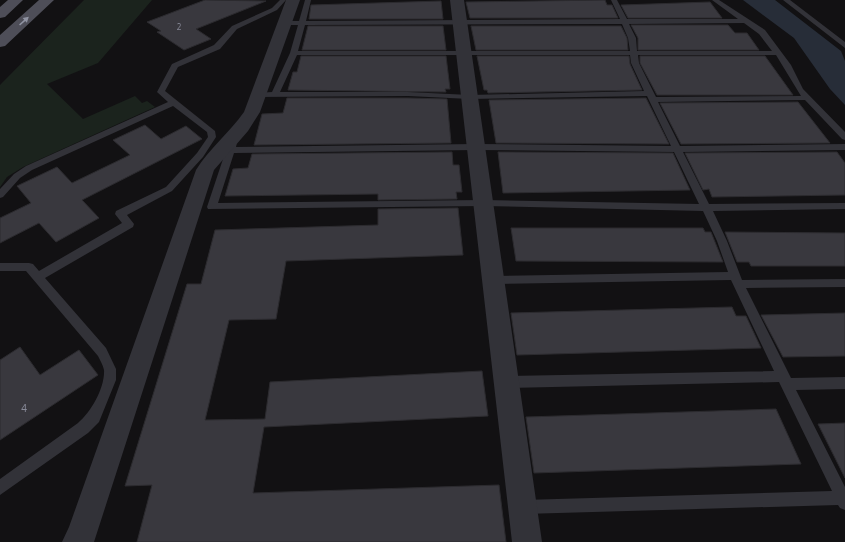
<svg xmlns="http://www.w3.org/2000/svg" width="845" height="542" font-family="'Noto Sans',sans-serif">
  <style>
    .green { fill: #1b231d }
    .water { fill: #272d38 }
    .building { fill: #39383e; stroke: #2c2b2f }
    .lines { fill: none; stroke-linecap: round; stroke-linejoin: round }
    .service { fill: #323238; fill-rule: evenodd }
    .minor { fill: #323238; fill-rule: evenodd }
    .primary { fill: #4e4e58; fill-rule: evenodd }
    .oneway { fill: #9093a2 }
    .labels { text-anchor: middle; dominant-baseline: central; stroke-width: 3; stroke-linejoin: round; paint-order: stroke }
    .number-label { font-size: 8px; fill: #878997 }
    .near-number-label { font-size: 10px; fill: #878997 }
  </style>
  <rect width="100%" height="100%" fill="#121113"/>
  <path class="green" d="M84 0H152L98 63 47 84 83 119 135 96 142 103 147 101 155 107 23 167 7 177 0 187V85Z"/>
  <path class="water" d="M743 0H775L841 51 845 61V105L830 89 794 38Z"/>
  <path class="building" d="M205 0 266 1 196 29 211 39 184 50 157 32 161 31 147 22Z
    M605 0 607 5H612L618 18H470L466 2Z
    M441 1 443 19H309L311 5Z
    M710 2 722 18H628L621 5Z
    M631 25H728L735 33H747L759 50H638V38Z
    M308 26H443L446 50H302Z
    M471 26H621L627 38 628 50H476Z
    M301 56H446L450 89H445L446 92 288 90 293 72H297Z
    M477 56H629L630 64 642 90 488 93 487 90H484Z
    M640 56H765L793 95H657L640 63Z
    M287 98H408L447 99 451 143 254 145 262 114 283 113Z
    M646 98 669 144 496 143 489 100Z
    M798 102 830 143 681 144 660 103Z
    M145 125 161 139 186 126 202 139 82 200 99 218 56 242 39 223 0 243V218L31 203 17 186 57 167 72 183 130 155 113 140Z
    M452 152 453 165H459L462 192H456L457 199 378 200V194L225 196 233 169 248 168 252 154Z
    M498 152 673 153 690 190 503 193Z
    M837 152 845 163V195L712 197 709 189 703 190 685 153Z
    M458 208 463 255 286 261 276 319 229 320 205 420 265 419 270 382 482 371 488 416 264 427 253 493 499 485 506 542H137L152 485 125 486 187 284H201L215 230 378 225V209Z
    M511 228H703L705 232H711L723 262 516 261Z
    M725 232 845 233V266H751L749 262H737Z
    M732 307 736 316H746L761 348 517 355 511 313Z
    M845 313V356L783 357 761 315Z
    M20 347 40 375 79 350 98 375 0 440V360Z
    M776 409 801 464 534 473 526 417Z
    M845 423V478L818 424Z"/>
  <g class="lines">
    <path class="service" d="M280 0H286L277 10 237 29 220 49 178 67 165 91 215 131 216 137 203 157 172 191 127 215 134 224 133 227 45 278 106 348 116 369V380L99 422 88 433 0 495V479L78 423C91 412 105 388 104 370 103 365 100 360 98 356L26 271H0V263H29L33 264 39 271 122 223 115 214 116 211 166 187 197 153 208 137 207 132 173 106 32 170 20 178 3 197 0 198V189L14 174 26 166 168 102 157 92 172 64 214 45 232 26 272 8Z
      M305 0H311L306 21 620 19 611 0H617L627 19H738L712 0H719L765 30 791 65 803 89 845 132V140L842 139 805 100 658 102 680 146 845 144V150L683 152 709 204 845 203V209L713 211 727 241 742 280 845 279V287L746 288 791 378 845 377V389L796 390 845 487V510L840 508 838 505 523 514 518 512 516 507 518 502 523 500 832 491 779 382 507 388 502 386 501 382 502 378 507 376 774 371 731 280 494 284 490 283 488 280 490 277 494 276 728 272 717 241 703 211 483 206 208 209 207 207 230 138 234 135 238 138 236 147 476 144 671 146 647 96 470 99 408 96 256 97V93L272 92 290 53 298 25H286L282 23 286 21H299ZM744 23 759 34 772 51H637L636 38 629 24ZM622 24 628 38 630 51H298L305 25ZM297 55H630L631 63 644 91 470 95 408 92H280ZM638 55H776L801 96 656 97 639 63ZM476 150 674 152 699 204 483 200 218 203 234 153Z
      M783 0H790L845 42V48Z"/>
    <path class="minor" d="M286 0H300L260 112 248 131 214 170 94 542H62L69 527 196 170C209 149 229 133 244 112Z
      M450 0H464L542 542H512Z"/>
    <path class="primary" d="M8 0H23L5 17 0 18V7Z
      M39 0H54L5 46 0 47V35Z"/>
  </g>
  <defs><path id="oneway-solid" d="M-6-.8H1V-3.2L6.5 0L1 3.2V.8H-6Z"/></defs>
  <use class="oneway" href="#oneway-solid" transform="translate(24 21) rotate(-42)"/>
  <g class="labels">
    <g class="number-label">
      <text x="179" y="26">2</text>
    </g>
    <g class="near-number-label">
      <text x="24" y="408">4</text>
    </g>
  </g>
</svg>
